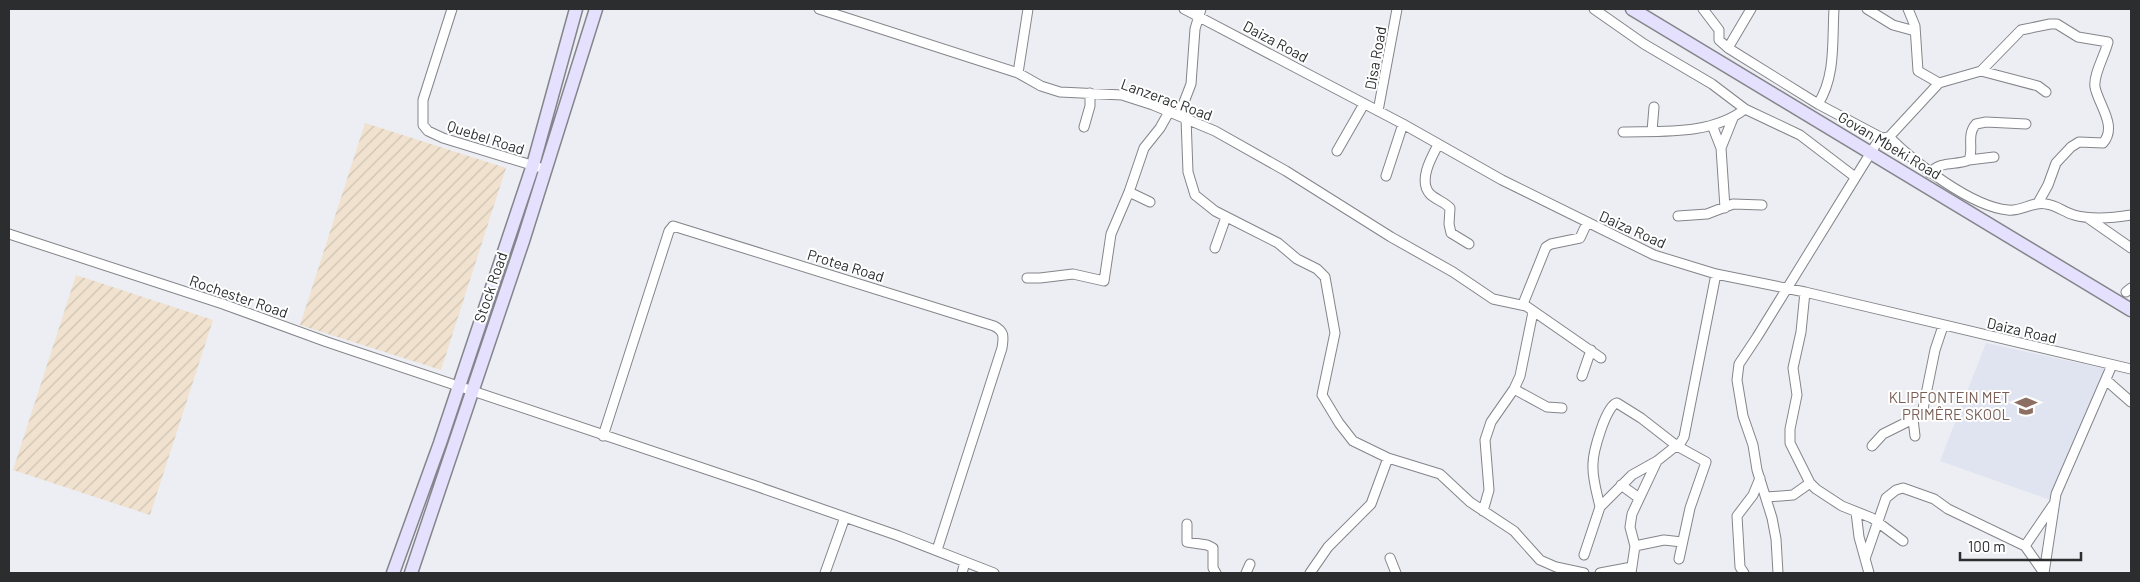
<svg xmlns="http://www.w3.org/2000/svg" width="2140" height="582" font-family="Barlow,sans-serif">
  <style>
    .built { fill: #e0e4f1 }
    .industrial { fill: url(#industrial-furrows) }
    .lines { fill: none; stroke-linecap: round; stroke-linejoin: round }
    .minor-casing { stroke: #83858a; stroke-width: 11 }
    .secondary-casing { stroke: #83858a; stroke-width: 15 }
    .minor { stroke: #fff; stroke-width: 9 }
    .secondary { stroke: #e4e0fd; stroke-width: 12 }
    .labels { text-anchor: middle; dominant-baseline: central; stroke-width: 4; stroke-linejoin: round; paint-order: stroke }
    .street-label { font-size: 15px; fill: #2c2d2f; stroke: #fff }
    .education-label { font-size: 15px; fill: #785e54; stroke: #fff; text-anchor: end }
  </style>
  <defs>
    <pattern id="industrial-furrows" width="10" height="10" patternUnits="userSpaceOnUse" patternTransform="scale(1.25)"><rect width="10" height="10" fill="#f0e2cf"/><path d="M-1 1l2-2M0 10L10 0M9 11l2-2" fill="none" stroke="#cec2b2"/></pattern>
  </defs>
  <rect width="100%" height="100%" fill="#eceef3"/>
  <path class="built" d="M1986 343 2106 369 2050 500 1940 461Z"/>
  <path class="industrial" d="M365 123 506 168 441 370 300 325Z
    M76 275 213 320 150 515 13 470Z"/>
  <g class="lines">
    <g class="minor-casing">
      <path id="minor" d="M452 9 423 100V125L428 131 443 138 538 167
        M819 9 1018 73 1041 86 1060 92 1122 95 1153 105 1215 131 1286 171 1391 237 1453 272 1493 299 1526 306 1601 358
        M1184 9 1403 124 1502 180 1654 255 1716 274 1805 292 2131 369
        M1594 9 1644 44 1712 84 1745 109 1800 135 1855 177
        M1703 9 1719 30V40L1728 48 1818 104 1882 138
        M1867 9 1893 25 1915 31
        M1908 9 1915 26 1918 71 1939 83
        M1728 48 1751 9
        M1981 71 2038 86 2046 92
        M1018 73 1028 9
        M1818 104C1836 76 1832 41 1834 9
        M1378 111 1397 9
        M1179 115 1191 84 1195 29 1201 9
        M1186 118 1188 172 1195 195 1215 211 1278 243 1297 259 1317 269 1325 277 1335 333 1322 395 1339 423 1353 441 1388 458 1440 474 1470 502 1514 531 1540 560 1556 567 1584 573
        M1712 125 1721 148 1725 208
        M1084 127 1090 106V93
        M1652 131 1654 107
        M1623 132C1663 131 1712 135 1745 109
        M1889 137C1915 163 1972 207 2008 210 2021 212 2033 201 2046 204 2056 205 2064 212 2074 215 2092 220 2113 218 2131 215
        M1438 145C1431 158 1418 181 1430 194 1436 200 1445 202 1450 208L1449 224 1451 233 1469 244
        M1721 148 1733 118
        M1337 151 1364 104
        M1969 160 1994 157
        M1930 173C1941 160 1956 166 1969 160 1974 148 1966 135 1976 124L1986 122 2026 124
        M1386 176 1403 124
        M1129 192 1150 202
        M1678 216 1707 214 1733 204 1762 205
        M2088 218 2131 248
        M9 234 223 304 327 342 753 485 899 536 994 573
        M1215 248 1226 217
        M1027 278H1040L1073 274 1104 281 1111 234 1129 192 1144 148 1160 128 1169 112
        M1805 292 1801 332 1793 368 1797 395 1790 429V443L1810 483 1816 489 1842 506 1872 518 1903 541
        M2126 292 2131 288
        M1523 304 1546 247 1551 244 1580 238 1587 223
        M1582 376 1591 350
        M2106 380 2131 402
        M1514 389 1547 407 1562 408
        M1913 419 1915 436
        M603 436 669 231 673 226 994 326C1004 331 1004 336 1002 348L937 550
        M1872 446 1883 434 1913 419 1923 409 1935 350 1943 326
        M1621 485 1639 498
        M1767 497 1793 495 1810 483
        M1600 507C1597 493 1592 478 1593 464 1593 452 1606 405 1617 403L1641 418 1677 446 1706 462 1690 508 1679 559
        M1483 511 1489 490 1485 440 1491 422 1514 389 1520 376 1533 312
        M1856 512 1859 537 1869 573
        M1187 524V542L1207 545 1213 548V568L1216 573
        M1635 546 1664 540 1682 542
        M2025 546 2053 505
        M1584 555 1600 507 1632 475 1657 461 1681 442 1684 437 1716 274
        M1390 558 1396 573
        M1865 559 1886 498 1896 490 1903 488 1934 499 1948 509 2025 546 2044 573
        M825 573 845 517
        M962 573 965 562
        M1246 573 1250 564
        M1310 573 1328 547 1371 504 1388 458
        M1600 573 1632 567
        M1631 573 1635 546 1630 527 1632 514 1657 461
        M1744 573 1740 567 1737 516 1753 495 1760 478
        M1778 573 1776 539 1772 518 1757 470 1753 445 1743 416 1737 380 1739 364 1757 337 1878 141 1882 138 1889 137 1939 83 1981 71 2021 30 2050 24H2057L2078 37 2108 42C2105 55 2093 75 2095 87 2098 104 2118 126 2103 143L2079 142 2071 147 2056 163 2048 185 2038 203
        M2044 573 2056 494 2112 365"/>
    </g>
    <g class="secondary-casing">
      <path id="secondary" d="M1632 9 2131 310
        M393 573 440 443 533 165 576 9
        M411 573 523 241 596 9"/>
    </g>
    <use href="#minor" class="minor"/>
    <use href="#secondary" class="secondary"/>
  </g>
  <defs>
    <g id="school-bare" transform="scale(1.725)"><path d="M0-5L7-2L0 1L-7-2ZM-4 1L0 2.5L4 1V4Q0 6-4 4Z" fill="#8d6e63" stroke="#fff" stroke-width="2.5" paint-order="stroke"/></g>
  </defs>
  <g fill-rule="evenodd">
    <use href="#school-bare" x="2026" y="406"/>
  </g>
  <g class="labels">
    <g class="street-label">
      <text transform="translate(1276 41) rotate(28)">Daiza Road</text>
      <text transform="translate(1375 58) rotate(-80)">Disa Road</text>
      <text transform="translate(1167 99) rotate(20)">Lanzerac Road</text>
      <text transform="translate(486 137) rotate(18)">Quebel Road</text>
      <text transform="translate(1890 145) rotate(31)">Govan Mbeki Road</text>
      <text transform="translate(1633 229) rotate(24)">Daiza Road</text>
      <text transform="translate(846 265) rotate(17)">Protea Road</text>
      <text transform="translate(490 287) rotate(-71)">Stock Road</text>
      <text transform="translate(239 296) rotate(19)">Rochester Road</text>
      <text transform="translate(2022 330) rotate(13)">Daiza Road</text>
    </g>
    <g class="education-label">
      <text x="2010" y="397">KLIPFONTEIN MET<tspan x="2010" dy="17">PRIMÊRE SKOOL</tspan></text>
    </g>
  </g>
  <rect width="2140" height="582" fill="none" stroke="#2c2d2f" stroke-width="20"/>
  <path d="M1960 552v8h121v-8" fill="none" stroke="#2c2d2f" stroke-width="2.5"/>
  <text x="1968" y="552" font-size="15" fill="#2c2d2f" stroke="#ffffff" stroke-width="4" paint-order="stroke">100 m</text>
</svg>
